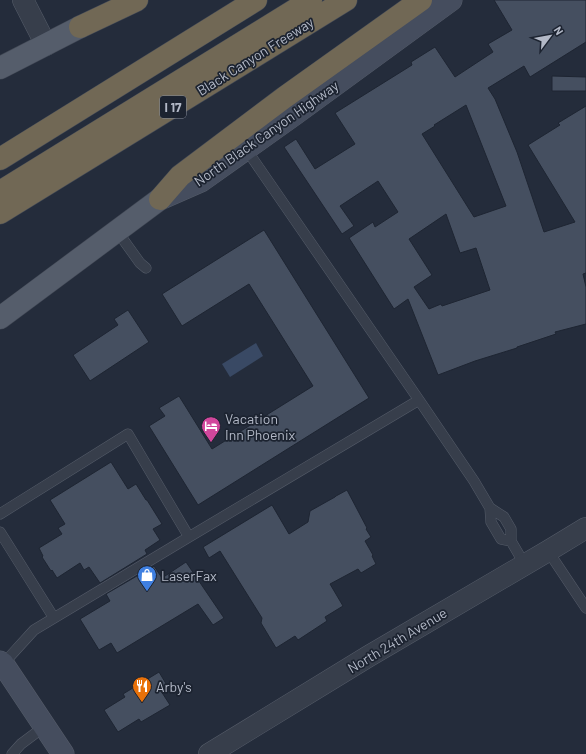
<svg xmlns="http://www.w3.org/2000/svg" width="586" height="754" font-family="Barlow,sans-serif">
  <style>
    .water { fill: #394964 }
    .building { fill: #454f60; stroke: #1e2532; fill-rule: evenodd }
    .lines { fill: none; stroke-linecap: round; stroke-linejoin: round }
    .service-casing { stroke: #555c69; stroke-width: 11 }
    .minor-casing { stroke: #555c69; stroke-width: 22 }
    .secondary-casing { stroke: #555c69; stroke-width: 23 }
    .primary-casing { stroke: #404754; stroke-width: 23 }
    .motorway-casing { stroke: #424956; stroke-width: 23 }
    .service { stroke: #373e4b; stroke-width: 10 }
    .minor { stroke: #373e4b; stroke-width: 21 }
    .secondary { stroke: #454d5e; stroke-width: 22 }
    .primary { stroke: #555d6b; stroke-width: 22 }
    .motorway { stroke: #716855; stroke-width: 22 }
    .labels { text-anchor: middle; dominant-baseline: central; stroke-width: 3.5; stroke-linejoin: round; paint-order: stroke }
    .shield { fill: #1c2330; stroke: #868c9a; stroke-width: 1 }
    .shield-label { font-size: 13px; font-weight: bold; fill: #b3b9c7 }
    .street-label { font-size: 14px; fill: #b3b9c7; stroke: #1c2330 }
    .poi-label { font-size: 14px; fill: #b3b9c7; stroke: #1c2330; text-anchor: start }
  </style>
  <rect width="100%" height="100%" fill="#242c3b"/>
  <path class="water" d="M256 343 263 356 230 377 222 364Z"/>
  <path class="building" d="M494 0H586V42L530 77 524 66 488 88 495 99 517 152 544 232 575 222 528 145 560 125 558 123 586 106V273L583 274 586 287V324L555 332 556 334 517 347V348L475 361 438 375 408 299 394 309 349 238 373 222 375 227 398 212 378 181 340 206 354 226 342 234 284 147 296 139 315 169 355 144 335 113 412 65 411 62 435 47 455 77 493 52 488 44 512 30ZM466 105 506 206 474 217 422 134 435 126 434 125ZM446 214 460 253 476 248 490 290 442 306 441 304 429 309 414 287 432 275 409 239Z
    M552 76 586 77V91H552Z
    M264 230 369 398 198 505 149 426 165 416 159 408 179 396 212 449 313 386 249 284 182 326 162 294Z
    M128 310 149 342 90 381 73 355 118 325 114 319Z
    M111 462 128 489 136 484 146 500H147L162 524 153 529 160 540 145 550 147 554 100 583 89 567 84 570 80 563 57 578 52 570 51 571 42 557 43 556 39 548 62 534 58 528 65 524 50 500Z
    M347 490 367 528 366 529 371 537 365 541 373 555 372 556 376 564 361 573 358 569 330 584 343 606 325 617 327 621 298 640 295 636 276 648 261 623 262 618 220 551 209 558 203 547 272 505 289 534 308 522 310 511 335 497 336 496Z
    M186 562 224 618 213 625 198 604 117 653 111 643 99 650 80 619 110 601 106 594 154 566 162 578Z
    M159 672 168 687 161 691 170 705 141 722 139 719 118 732 104 710 125 697 123 694Z"/>
  <g class="lines">
    <g class="service-casing">
      <path id="service" d="M117 231 140 263 146 268
        M419 400 474 481 490 508 504 517 511 529V541L501 539 491 522 490 508
        M0 514 128 434 189 537 419 400 246 149
        M0 532 54 618
        M511 541 525 565
        M548 551 586 608
        M3 664 34 630 189 537
        M12 754 21 744 45 726"/>
    </g>
    <g class="minor-casing">
      <path id="minor" d="M23 0 46 45
        M209 754 369 656 548 551 586 528"/>
    </g>
    <g class="secondary-casing">
      <path id="secondary" d="M160 199 201 181 295 114 451 0
        M0 662 3 664 63 754"/>
    </g>
    <g class="primary-casing">
      <path id="primary" d="M0 68 80 27
        M0 318 160 199"/>
    </g>
    <g class="motorway-casing">
      <path id="motorway" d="M80 27 137 0
        M0 159 256 0
        M0 192 311 0
        M160 199 180 176 285 97 421 0
        M0 213 346 0"/>
    </g>
    <use href="#service" class="service"/>
    <use href="#minor" class="minor"/>
    <use href="#secondary" class="secondary"/>
    <use href="#primary" class="primary"/>
    <use href="#motorway" class="motorway"/>
  </g>
  <defs>
    <g id="hotel-pin" transform="scale(1)"><path d="M0 17L-7.5 6A9.5 9.5 0 1 1 7.5 6Z" fill="#d1479c" stroke="#1c2330"/><path d="M-6-4.5h1.5V1H6V5H4.5V3h-9V5H-6ZM-4 0a1.8 1.8 0 1 1 3.6 0ZM.5 0V-2.5h3Q6-2.5 6 0Z" fill="#fff"/></g>
    <g id="shop-pin" transform="scale(1)"><path d="M0 17L-7.5 6A9.5 9.5 0 1 1 7.5 6Z" fill="#3f7fe0" stroke="#1c2330"/><path d="M-5-2.5h2.3a2.7 3.5 0 0 1 5.4 0H5L5.5 6h-11ZM-1.5-2.5h3a1.5 2.3 0 0 0-3 0Z" fill="#fff"/></g>
    <g id="restaurant-pin" transform="scale(1)"><path d="M0 17L-7.5 6A9.5 9.5 0 1 1 7.5 6Z" fill="#e8710a" stroke="#1c2330"/><path d="M-5-6h1v4h1v-4h1v4h1v-4h1v5L-1.5 .5V6h-2V.5L-5-1ZM5-6V6H3V1.5H1.5Q1.5-4 5-6Z" fill="#fff"/></g>
  </defs>
  <g fill-rule="evenodd">
    <use href="#hotel-pin" x="211" y="426"/>
    <use href="#shop-pin" x="147" y="575"/>
    <use href="#restaurant-pin" x="142" y="686"/>
  </g>
  <g class="labels">
    <rect class="shield" x="160" y="96" width="26" height="22" rx="3"/>
    <g class="shield-label">
      <text x="173" y="107">I 17</text>
    </g>
    <g class="street-label">
      <text transform="translate(255 56) rotate(-32)">Black Canyon Freeway</text>
      <text transform="translate(266 133) rotate(-35)">North Black Canyon Highway</text>
      <text transform="translate(397 640) rotate(-31)">North 24th Avenue</text>
    </g>
    <g class="poi-label">
      <text x="225" y="418">Vacation<tspan x="225" dy="16">Inn Phoenix</tspan></text>
      <text x="161" y="575">LaserFax</text>
      <text x="156" y="686">Arby's</text>
    </g>
  </g>
  <g transform="translate(550 36) rotate(58)" stroke="#1c2330" stroke-width="3" paint-order="stroke">
  <path d="M0-3L7 15L0 10L-7 15Z" fill="#b3b9c7"/>
  <text y="-6" font-size="11" font-weight="bold" text-anchor="middle" fill="#b3b9c7">N</text>
  </g>
</svg>
